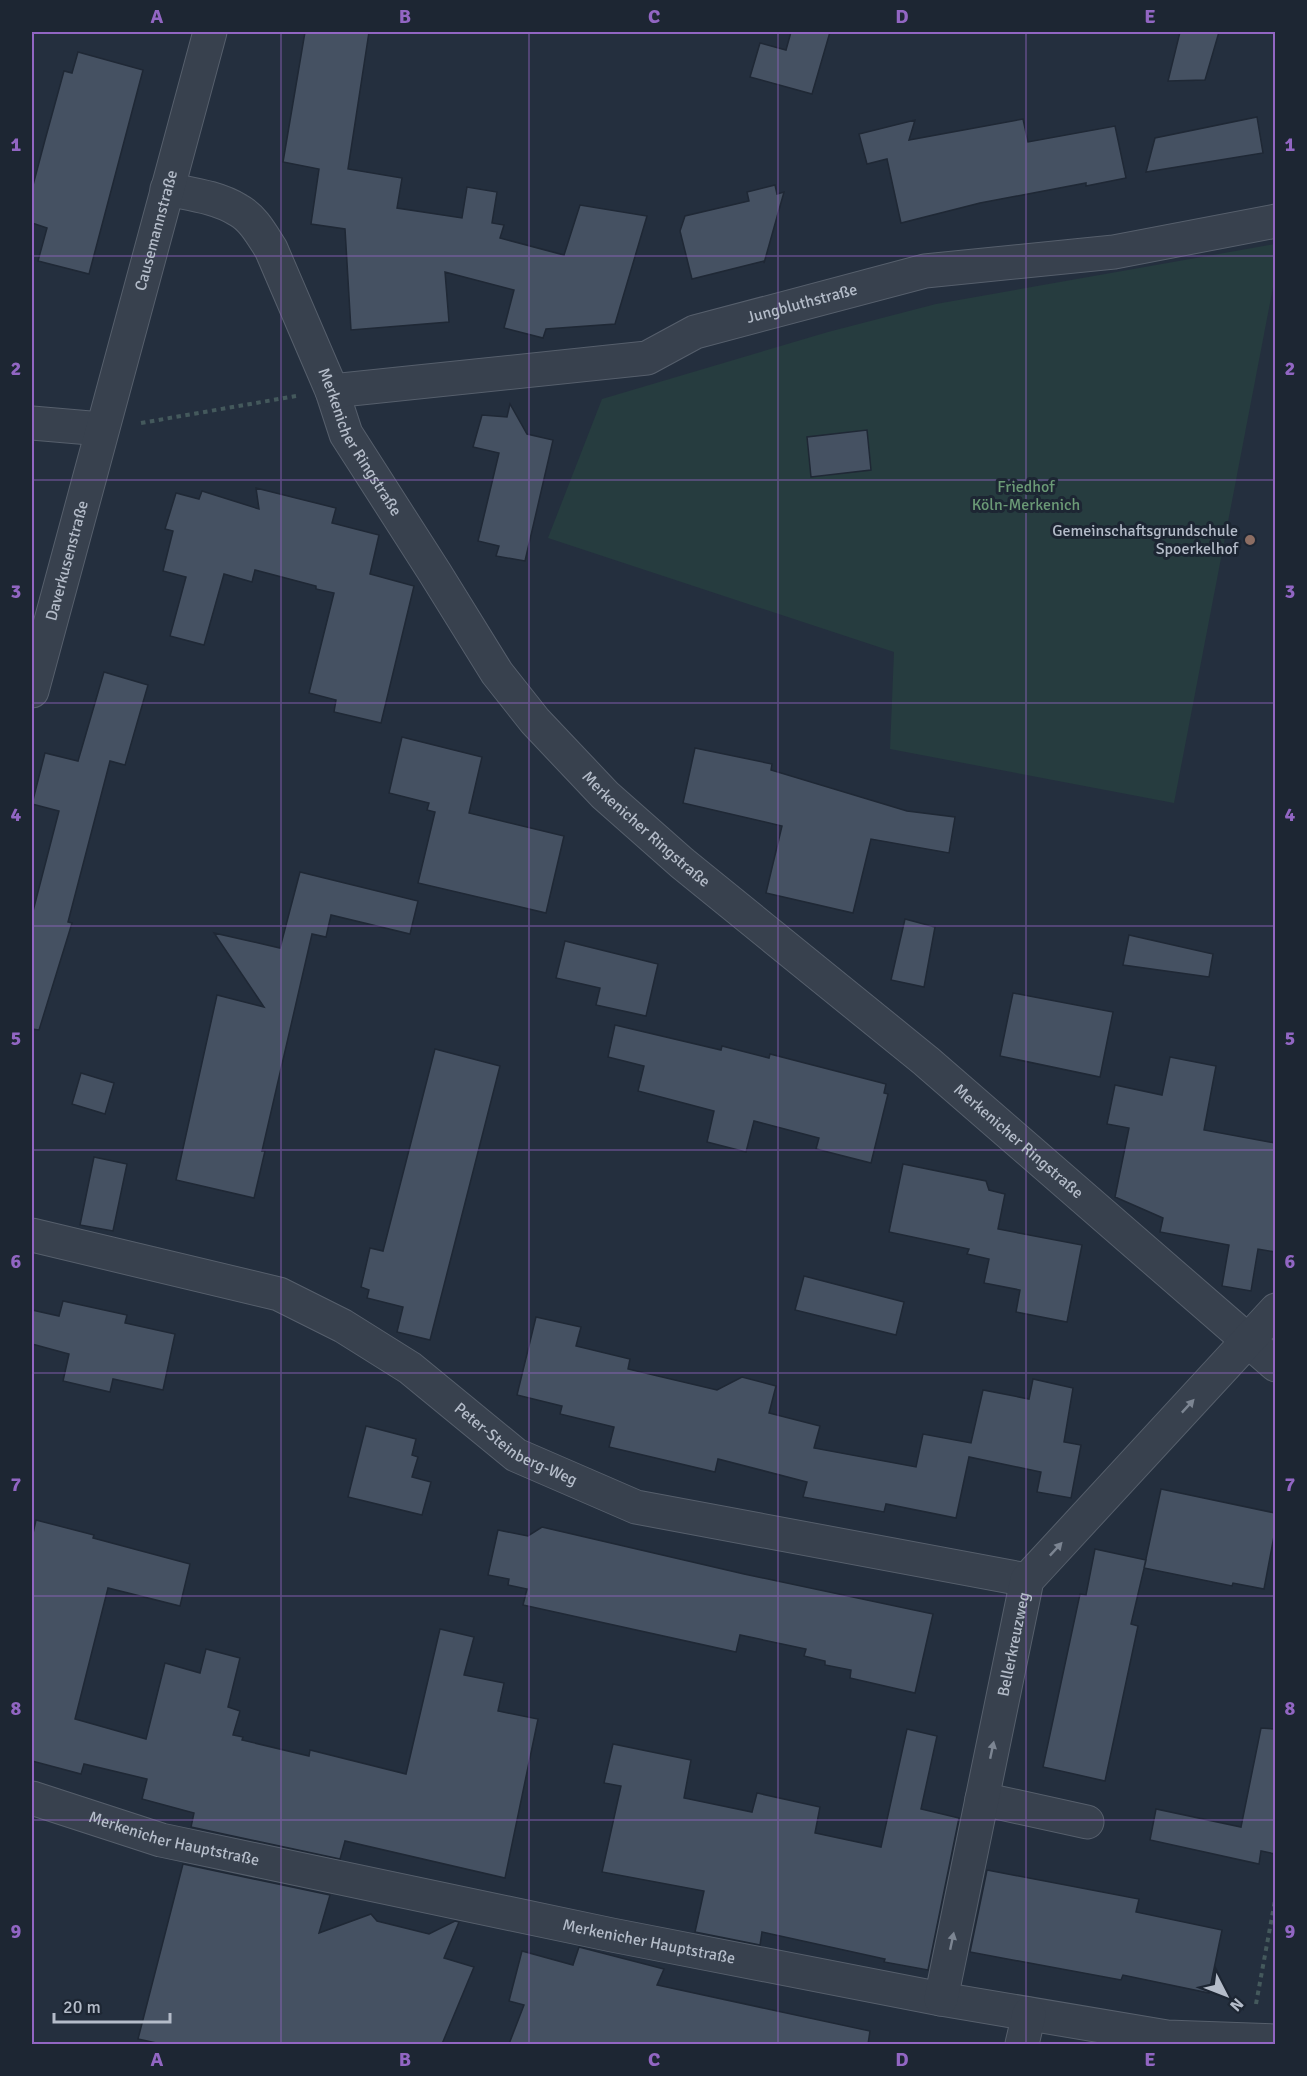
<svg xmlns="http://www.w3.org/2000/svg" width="1307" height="2076" font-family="Signika,sans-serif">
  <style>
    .green { fill: #263c3f }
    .building { fill: #455162; stroke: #1f2835; stroke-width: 1.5 }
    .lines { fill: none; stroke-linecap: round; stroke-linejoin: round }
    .minor-casing { stroke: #565f6c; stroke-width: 35 }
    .path { stroke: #44595c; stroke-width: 4; stroke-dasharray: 4.5 4.5; stroke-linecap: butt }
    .minor { stroke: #38414e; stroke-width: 33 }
    .oneway { fill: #7c8592 }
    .grid { fill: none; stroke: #9266c3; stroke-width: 1.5; stroke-opacity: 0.55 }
    .education-dot { fill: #8d6e63; stroke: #1d2633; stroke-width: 2 }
    .labels { text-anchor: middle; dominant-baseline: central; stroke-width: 6; stroke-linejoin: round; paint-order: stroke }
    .street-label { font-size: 16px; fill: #b4bcc9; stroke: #1d2633 }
    .park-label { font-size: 16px; fill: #6b9a76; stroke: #1d2633 }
    .poi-label { font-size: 16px; fill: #b4bcc9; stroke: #1d2633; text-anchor: end }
    .neatline { fill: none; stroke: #9266c3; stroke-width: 2 }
    .grid-label { font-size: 20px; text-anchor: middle; font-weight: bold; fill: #9266c3 }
  </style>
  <rect width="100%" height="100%" fill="#242f3e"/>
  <path class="green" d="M1275 244V277L1174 803 890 749 894 652 548 538 602 399 828 332 936 304Z"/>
  <path class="building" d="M305 32H369L348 169 402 178 397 208 462 218 467 187 497 192 492 223 504 225 500 238 564 255 580 205 647 216 615 324 546 329 543 338 504 328 514 290 445 272 449 322 351 330 345 229 311 224 319 169 283 162Z
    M791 32H830L812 94 750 77 760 43 786 50Z
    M1180 32H1219L1205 80 1168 81Z
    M78 52 143 70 89 274 38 261 47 228 32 223V189L45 140 64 71 72 73Z
    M1257 117 1263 153 1146 172 1155 138Z
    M1023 119 1028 142 1115 126 1126 178 1086 186V183L980 203 901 223 887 159 867 164 859 134 915 120 909 140Z
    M775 185 777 194 784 192 764 263V261L692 279 680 231 685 216 749 201 747 192Z
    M510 404 527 434 553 440 525 561 496 556 499 546 478 541 499 453 473 447 482 415 507 417Z
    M867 430 871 470 811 477 807 437Z
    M256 488 336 508 332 523 379 535 370 574 414 586 381 723 334 712 336 700 309 693 334 593 316 589V586L255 570 252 582 224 574 204 645 170 636 186 577 163 571 173 531 165 529 176 493 199 499 202 491 259 509Z
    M104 672 148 685 125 765 110 761 68 922 72 923 39 1030 32 1029V915L59 811 32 804 45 753 78 761Z
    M402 737 482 757 469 813 564 836 546 913 418 883 435 812 427 810 429 803 389 793Z
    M695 748 772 764 771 770 907 811 955 817 949 853 871 839 853 913 766 893 782 826 683 803Z
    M300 872 418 901 410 934 331 915 326 937 312 934 262 1151H265L254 1198 176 1180 217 995 264 1007 214 933 280 948Z
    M905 919 935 927 924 987 891 980Z
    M1129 935 1213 954 1209 977 1123 965Z
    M565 941 658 964 646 1016 596 1005 600 988 556 978Z
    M1013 993 1113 1012 1100 1077 1000 1056Z
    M615 1025 721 1050 722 1046 769 1058 770 1054 886 1084 884 1093 888 1094 871 1163 816 1149 819 1138 754 1121 746 1152 707 1142 714 1111 638 1091 644 1066 608 1057Z
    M435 1049 500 1066 430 1340 397 1332 403 1307 367 1298 369 1290 361 1287 370 1248 383 1251Z
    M1170 1057 1216 1066 1204 1130 1275 1143V1252L1258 1249 1251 1291 1222 1286 1229 1245 1160 1232 1163 1218 1115 1197 1129 1128 1107 1124 1115 1085 1162 1095Z
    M81 1073 114 1083 105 1114 72 1104Z
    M94 1157 127 1164 113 1231 80 1225Z
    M903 1164 986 1181 989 1190 1005 1194 998 1229 1082 1245 1067 1322 1016 1312 1020 1290 984 1283 989 1259 967 1254 969 1249 889 1232Z
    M804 1276 904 1302 896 1335 795 1310Z
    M63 1301 127 1315 125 1323 175 1334 163 1390 113 1379 110 1392 63 1381 69 1354 32 1344V1310L59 1316Z
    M536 1317 581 1327 576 1346 630 1359 628 1369 717 1390 742 1377 776 1386 769 1413 820 1426 814 1448 916 1467 923 1434 971 1443 983 1390 1029 1399 1033 1379 1073 1388 1064 1442 1081 1445 1071 1498 1037 1492 1041 1472 969 1457 956 1518 886 1504 884 1512 803 1497 807 1482 718 1459 715 1472 609 1447 614 1427 560 1414 562 1406 517 1395Z
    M366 1426 416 1439 412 1455 418 1457 412 1477 431 1482 422 1515 348 1497Z
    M1161 1489 1275 1513V1531L1264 1589 1233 1583 1232 1586 1144 1568Z
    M36 1520 94 1535 93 1538 190 1564 180 1606 108 1588 75 1719 146 1739 165 1663 200 1673 206 1649 240 1658 228 1707 240 1711 233 1735 243 1737 242 1740 309 1756 310 1750 406 1774 440 1629 474 1637 464 1675 504 1683 498 1711 538 1719 505 1878 345 1841 340 1859 191 1827 194 1813 142 1799 147 1779 84 1764 81 1774 32 1761V1538Z
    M542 1527 744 1574 933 1614 915 1693 850 1678 851 1670 825 1665V1661L804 1656 806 1649 740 1635 736 1652 523 1605 527 1589 508 1585 509 1579 488 1575 498 1530 528 1536Z
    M1095 1549 1146 1560 1131 1624 1138 1626 1105 1781 1043 1767 1080 1594 1086 1595Z
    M1261 1728 1275 1729V1854L1261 1851 1259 1864 1150 1840 1156 1809 1241 1827Z
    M907 1729 937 1736 921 1809 959 1818 928 1970 884 1962 885 1959 762 1932 760 1945 695 1932 704 1891 602 1872 621 1786 604 1783 613 1744 691 1760 684 1798 752 1812 757 1793 820 1807 815 1833 881 1847Z
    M183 1864 330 1895 319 1933 371 1914 377 1921 429 1934 455 1921 459 1922 444 1958 474 1967 442 2044H161L138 2039Z
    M987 1870 1139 1899 1136 1912 1222 1930 1209 1993 1123 1975 1121 1980 970 1952Z
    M579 1947 664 1969 657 1985 870 2031 868 2044H509L524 2005 509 2001 522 1951 573 1965Z"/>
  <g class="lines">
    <g class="minor-casing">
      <g id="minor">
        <path id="s1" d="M167 189C190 194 217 197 238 210 253 218 262 235 271 249L332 391 346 434 435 573 497 673 535 721 605 795 682 863 926 1061 1276 1365"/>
        <path id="s2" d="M332 391 647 358 695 332 925 271 1114 252 1276 221"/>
        <path d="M32 423 102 429"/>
        <path id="s3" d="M32 691 210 32"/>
        <path id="s4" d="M32 1235 279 1294 343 1326 410 1368 516 1455 636 1507 1027 1580"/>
        <path id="s5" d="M32 1798 161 1840 612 1935 941 1999 1167 2037 1276 2041"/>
        <path d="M982 1799 1087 1822"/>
        <path id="s6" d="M941 1999 1027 1580 1276 1310"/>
        <path d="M1022 2044 1029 2014"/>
      </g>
    </g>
    <path class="path" d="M141 423 296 396
      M1256 2004 1276 1895"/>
    <use href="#minor" class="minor"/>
  </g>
  <defs><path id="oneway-solid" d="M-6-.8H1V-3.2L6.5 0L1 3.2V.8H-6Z" transform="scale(1.5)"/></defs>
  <g class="oneway">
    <use href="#oneway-solid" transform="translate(1188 1406) rotate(-47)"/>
    <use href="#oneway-solid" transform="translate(1056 1549) rotate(-47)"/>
    <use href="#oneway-solid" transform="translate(992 1750) rotate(-78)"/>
    <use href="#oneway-solid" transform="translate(952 1941) rotate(-78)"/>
  </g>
  <path class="grid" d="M281 32V2044M529 32V2044M778 32V2044M1026 32V2044M32 256H1276M32 480H1276M32 703H1276M32 926H1276M32 1150H1276M32 1373H1276M32 1596H1276M32 1820H1276"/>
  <circle class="education-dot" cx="1250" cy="540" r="6"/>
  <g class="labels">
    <g class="street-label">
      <text stroke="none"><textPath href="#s3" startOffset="477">Causemannstraße</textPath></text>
      <text stroke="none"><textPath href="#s2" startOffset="482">Jungbluthstraße</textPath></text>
      <text stroke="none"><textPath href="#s1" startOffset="339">Merkenicher Ringstraße</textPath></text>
      <text stroke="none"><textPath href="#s3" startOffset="135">Daverkusenstraße</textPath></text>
      <text stroke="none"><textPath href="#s1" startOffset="825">Merkenicher Ringstraße</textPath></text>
      <text stroke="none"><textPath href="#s1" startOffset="1311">Merkenicher Ringstraße</textPath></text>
      <text stroke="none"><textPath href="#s4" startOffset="536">Peter-Steinberg-Weg</textPath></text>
      <text stroke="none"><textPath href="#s6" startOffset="362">Bellerkreuzweg</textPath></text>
      <text stroke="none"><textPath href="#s5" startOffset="148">Merkenicher Hauptstraße</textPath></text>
      <text stroke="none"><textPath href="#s5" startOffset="634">Merkenicher Hauptstraße</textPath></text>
    </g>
    <g class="park-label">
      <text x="1026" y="487">Friedhof<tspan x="1026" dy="18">Köln-Merkenich</tspan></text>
    </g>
    <g class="poi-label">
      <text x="1238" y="531">Gemeinschaftsgrundschule<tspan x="1238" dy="18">Spoerkelhof</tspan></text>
    </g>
  </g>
  <rect width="1307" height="2076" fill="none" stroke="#1d2633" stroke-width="66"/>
  <g transform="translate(1226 1995) rotate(132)" stroke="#1d2633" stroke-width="4.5" paint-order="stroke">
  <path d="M0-4.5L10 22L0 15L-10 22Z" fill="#b4bcc9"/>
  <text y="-9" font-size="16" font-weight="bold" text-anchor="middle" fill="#b4bcc9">N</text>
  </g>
  <path d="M54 2013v9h116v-9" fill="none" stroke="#b4bcc9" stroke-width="3"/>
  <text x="63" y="2013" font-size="18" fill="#b4bcc9" stroke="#1d2633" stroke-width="4.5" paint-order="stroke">20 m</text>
  <rect x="33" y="33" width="1241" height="2010" class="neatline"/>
  <g class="grid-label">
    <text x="157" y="23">A</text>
    <text x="405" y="23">B</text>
    <text x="654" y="23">C</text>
    <text x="902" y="23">D</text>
    <text x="1150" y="23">E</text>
    <text x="16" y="151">1</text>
    <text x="1290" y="151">1</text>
    <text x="16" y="375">2</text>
    <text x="1290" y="375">2</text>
    <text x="16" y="598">3</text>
    <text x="1290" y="598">3</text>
    <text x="16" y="821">4</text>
    <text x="1290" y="821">4</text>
    <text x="16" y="1045">5</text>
    <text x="1290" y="1045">5</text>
    <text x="16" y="1268">6</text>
    <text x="1290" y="1268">6</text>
    <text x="16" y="1491">7</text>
    <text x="1290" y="1491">7</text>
    <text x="16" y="1715">8</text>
    <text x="1290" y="1715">8</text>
    <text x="16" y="1938">9</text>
    <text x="1290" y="1938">9</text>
    <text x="157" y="2066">A</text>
    <text x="405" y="2066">B</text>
    <text x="654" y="2066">C</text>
    <text x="902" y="2066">D</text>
    <text x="1150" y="2066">E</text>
  </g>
</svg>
